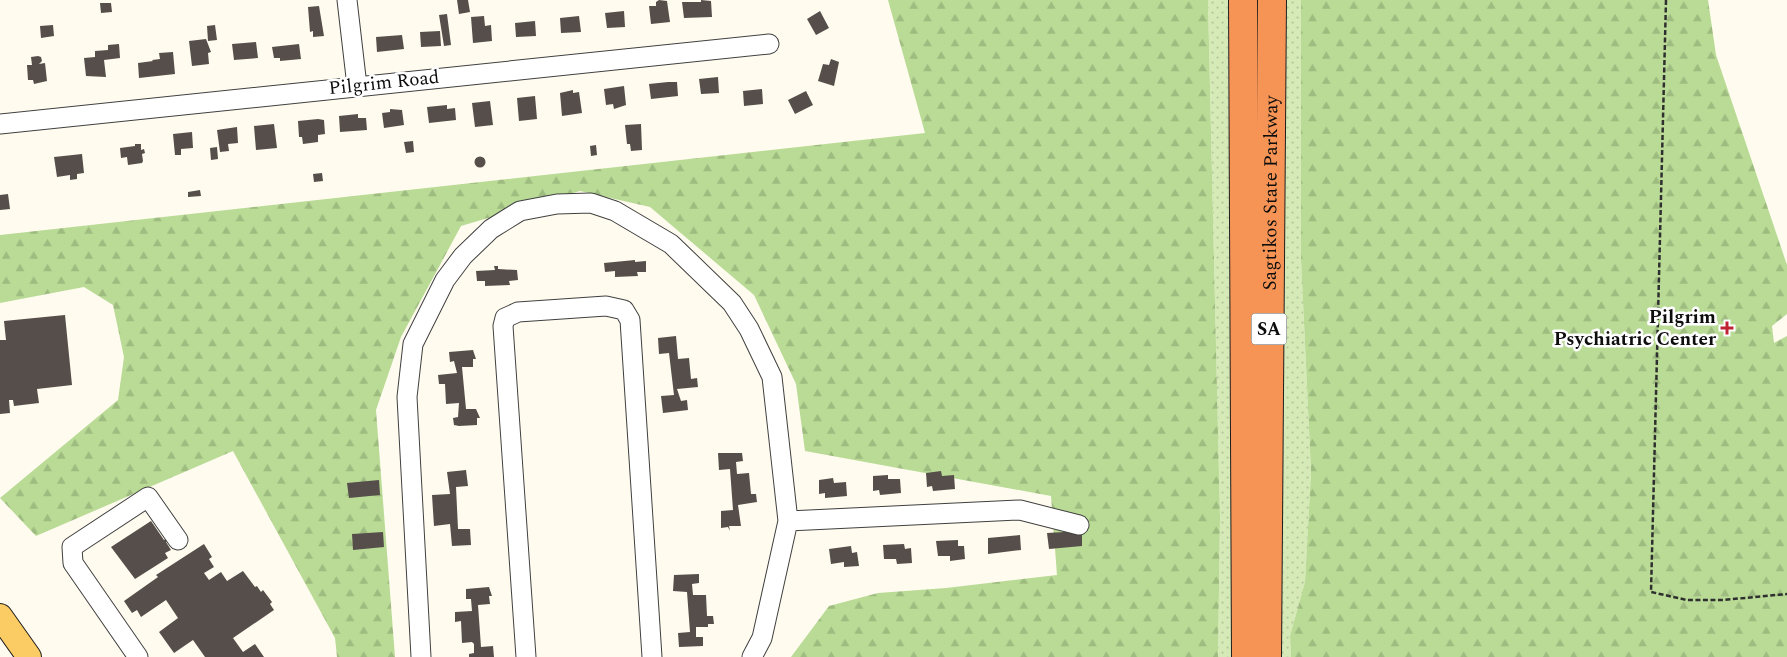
<svg xmlns="http://www.w3.org/2000/svg" width="1787" height="657" font-family="Spectral,serif">
  <style>
    .grass { fill: url(#grass-dots) }
    .forest { fill: url(#forest-firs) }
    .building { fill: #564e4a }
    .lines { fill: none; stroke-linecap: round; stroke-linejoin: round }
    .minor-casing { stroke: #404040; stroke-width: 21 }
    .major-casing { stroke: #1e1e1e; stroke-width: 26 }
    .highway-casing { stroke: #1e1e1e; stroke-width: 30 }
    .path { stroke: #2f2f2f; stroke-width: 2.5; stroke-dasharray: 5 2.5; stroke-linecap: butt }
    .minor { stroke: #fff; stroke-width: 19 }
    .major { stroke: #facc63; stroke-width: 24 }
    .highway { stroke: #f69455; stroke-width: 28 }
    .poi-dot { fill: #bf2435; stroke: #fff; stroke-width: 2 }
    .labels { text-anchor: middle; dominant-baseline: central; stroke-width: 5; stroke-linejoin: round; paint-order: stroke }
    .shield { fill: #fff; stroke: #565656; stroke-width: 1 }
    .shield-label { font-size: 18px; font-weight: bold; fill: #0d0d0d }
    .street-label { font-size: 19px; fill: #0d0d0d; stroke: #fff }
    .poi-label { font-size: 19px; font-weight: bold; fill: #0d0d0d; stroke: #fff; text-anchor: end }
  </style>
  <defs>
    <pattern id="grass-dots" width="8" height="8" patternUnits="userSpaceOnUse" patternTransform="scale(1.25)"><rect width="8" height="8" fill="#d5eab7"/><path d="M2 2h.1M6 6h.1" fill="none" stroke="#b6c89c" stroke-width="1.8" stroke-linecap="round"/></pattern>
    <pattern id="forest-firs" width="22" height="20" patternUnits="userSpaceOnUse" patternTransform="scale(1.25)"><rect width="22" height="20" fill="#b9db96"/><path d="M5 1l3.5 6h-7zM16 11l3.5 6h-7z" fill="#9ebb80"/></pattern>
  </defs>
  <rect width="100%" height="100%" fill="#fffbee"/>
  <path class="grass" d="M1208 0H1228L1230 301 1235 657H1218L1220 518Z
    M1285 0H1301V259L1311 472 1305 583 1290 636 1291 657H1281Z"/>
  <path class="forest" d="M888 0H1208L1220 518 1218 657H791L829 606 878 593 946 588 1057 575 1051 496 805 451 796 384 754 295 650 207 580 191 461 226 401 337 376 410 395 657H337L335 638 233 451 36 536 0 498 118 400 124 357 113 305 84 287 0 303V235L925 133Z
    M1301 0H1708L1716 55 1787 265V314L1772 326 1774 343 1787 336V657H1291L1290 636 1305 582 1311 472 1301 259Z"/>
  <path class="building" d="M457 0H468L470 12 459 14Z
    M659 0 667 1 670 22 651 24 649 6H656V2Z
    M701 0 711 1 712 17 684 18 682 2H701Z
    M100 3H111L112 12 101 13Z
    M319 6 324 36 313 37V31L310 32 308 7Z
    M624 11 625 27 607 28 605 13Z
    M820 11 829 28 816 35 807 19Z
    M447 14 451 45 444 46 439 15Z
    M484 16 485 26 491 25 492 41 473 43 471 17Z
    M579 16 581 32 561 33 560 18Z
    M535 21 536 36 516 37 515 23Z
    M53 25 54 36 41 38 40 26Z
    M215 25 217 40 208 41 207 26Z
    M440 31 441 46 421 47 420 32Z
    M402 35 404 49 377 52 376 37Z
    M206 39 211 52 208 53 209 64 192 66 189 41Z
    M256 42 258 58 234 60 232 44Z
    M119 44 120 58 104 60 106 77 86 76 84 58 95 57V51L108 50V45Z
    M299 44 301 59 280 61V58H274L272 47Z
    M173 52 175 74 139 78 138 63 153 61 152 60 160 59 159 53Z
    M38 56 41 57 42 61 39 64 45 63 47 81 34 84 33 80H28L27 65H32L31 57Z
    M831 59 839 62 834 86 818 81 823 64 829 65Z
    M718 77 719 93 701 94 699 79Z
    M668 82H677L678 96 651 99 649 84Z
    M624 86 626 105 614 109 613 104 606 105 604 89Z
    M762 89 763 104 744 106 743 91Z
    M573 90V93L579 92 582 113 562 116 560 93Z
    M806 91 813 105 795 114 788 100Z
    M535 96 537 119 519 121 517 98Z
    M490 101 493 125 475 127 472 103Z
    M447 105V109L455 108 456 120 429 123 427 107Z
    M390 109 402 110 404 125 384 128 382 113 390 112Z
    M358 114V118H366L367 130 340 132 339 116Z
    M318 119 324 120 325 134 318 135V142L303 144 302 137H299L298 121Z
    M274 124 277 148 256 150 254 126Z
    M641 124 642 150 631 151 630 144H627L625 125Z
    M237 127 238 143 228 144 229 151 220 152 217 130Z
    M192 132 193 148 181 149V155H175L173 134Z
    M413 141 414 152 406 153 404 142Z
    M135 144H141V150L144 149 145 153 142 154 143 161 142 163 128 165 127 157 121 158 120 148 135 146Z
    M596 145 597 155 591 156 590 146Z
    M217 147 218 159 211 160 210 148Z
    M82 154 84 173 77 174V179L70 180V175L57 177 54 157Z
    M474.5 162a5.5 5.5 0 1 1 11 0a5.5 5.5 0 1 1-11 0Z
    M322 173 323 181 314 182 313 174Z
    M200 190 201 196 188 197V192Z
    M8 194 10 209 0 210V195Z
    M635 260V262L646 261V272H637L638 276 615 277V271L605 272 604 263Z
    M494 266H498V269L517 270 518 280 509 281 510 285 485 286V281H477L476 271 495 270Z
    M65 315 72 385 37 389 39 403 14 406 13 400H9L10 413 0 414V340H6L4 321Z
    M676 336 678 359 689 358 691 379 697 378 698 387 677 389 681 401 687 400 688 410 663 413 661 396 674 395 669 353 659 354 658 338Z
    M473 350 476 359H473V367H462L466 409H476L480 418H477V425L459 426 454 425 453 418 458 417 459 403 446 404 445 384H439L438 375 457 373 454 361 450 362 449 352Z
    M718 453H742L743 461 736 462 737 474 749 473 751 494H756L757 502 738 505 741 526H729L730 531 728 527 721 528V511L733 510 730 469 719 470Z
    M466 470 468 486 456 487 458 529H470L471 545 452 546 450 524 434 526 432 495 450 494 447 472Z
    M941 471 942 476 954 475 955 489 933 491 932 486 927 487 926 473Z
    M888 475V479H900L901 493 880 495 879 490 873 491V476Z
    M833 478 834 483 846 482 847 496 825 498V493L819 494V480Z
    M379 480 380 495 349 498 347 483Z
    M151 521 164 540 167 538 169 540 166 542 171 550 165 553 168 558 135 579 111 547Z
    M1082 531V546L1049 549 1047 533Z
    M383 532 384 547 353 550 352 534Z
    M1020 535 1021 550 988 554V538Z
    M958 540V546H964L965 559 950 561V556H938L936 541Z
    M204 544 212 557 209 559 214 567 204 573 209 580 221 572 227 581 243 571 255 587 257 586 261 592 263 590 272 602 270 604 274 610 233 638 243 652 255 644 264 657H205L193 640 174 653 159 632 178 618 166 600 141 617 137 610 132 613 124 601 158 577 156 575Z
    M904 544 905 549 911 548 912 563 897 564 896 559H884L883 545Z
    M851 546 852 553 857 552 859 566 844 567V562L831 564 829 549Z
    M699 574V583L692 584 693 595H706L707 616H713L714 624H708V627H696V637H703V646L679 647 678 633 690 632 687 592 673 591 674 575Z
    M489 587 492 596H489L490 604 478 605 481 647 493 646 494 657H469V654L474 653V644L472 642 462 643 461 621 455 622V612L472 611 471 599H466V589Z"/>
  <g class="lines">
    <g class="minor-casing">
      <path id="minor" d="M347 0 357 86
        M0 124 769 44
        M788 521 1020 510 1079 525
        M138 657 73 563 72 547 148 497 178 540
        M421 657 407 397 413 344 445 280 463 256 491 229 520 211 557 204 591 203 615 211 671 244 732 303 749 329 772 377 788 521 762 638 752 657
        M526 657 503 326 505 318 518 312 606 306 624 310 630 320 652 657"/>
    </g>
    <g class="major-casing">
      <path id="major" d="M0 616 29 657"/>
    </g>
    <g class="highway-casing">
      <g id="highway">
        <path d="M1243 0 1246 657"/>
        <path id="s1" d="M1267 657 1272 0"/>
      </g>
    </g>
    <path class="path" d="M1666 0 1651 592 1687 600H1723L1787 594"/>
    <use href="#minor" class="minor"/>
    <use href="#major" class="major"/>
    <use href="#highway" class="highway"/>
  </g>
  <path class="poi-dot" d="M1724.5 320.5h5v5h5v5h-5v5h-5v-5h-5v-5h5z"/>
  <g class="labels">
    <rect class="shield" x="1251.5" y="313.5" width="35" height="31" rx="4"/>
    <g class="shield-label">
      <text x="1269" y="329">SA</text>
    </g>
    <g class="street-label">
      <text transform="translate(384 83) rotate(-6)">Pilgrim Road</text>
      <text stroke="none"><textPath href="#s1" startOffset="464">Sagtikos State Parkway</textPath></text>
    </g>
    <g class="poi-label">
      <text x="1716" y="317">Pilgrim<tspan x="1716" dy="22">Psychiatric Center</tspan></text>
    </g>
  </g>
</svg>
